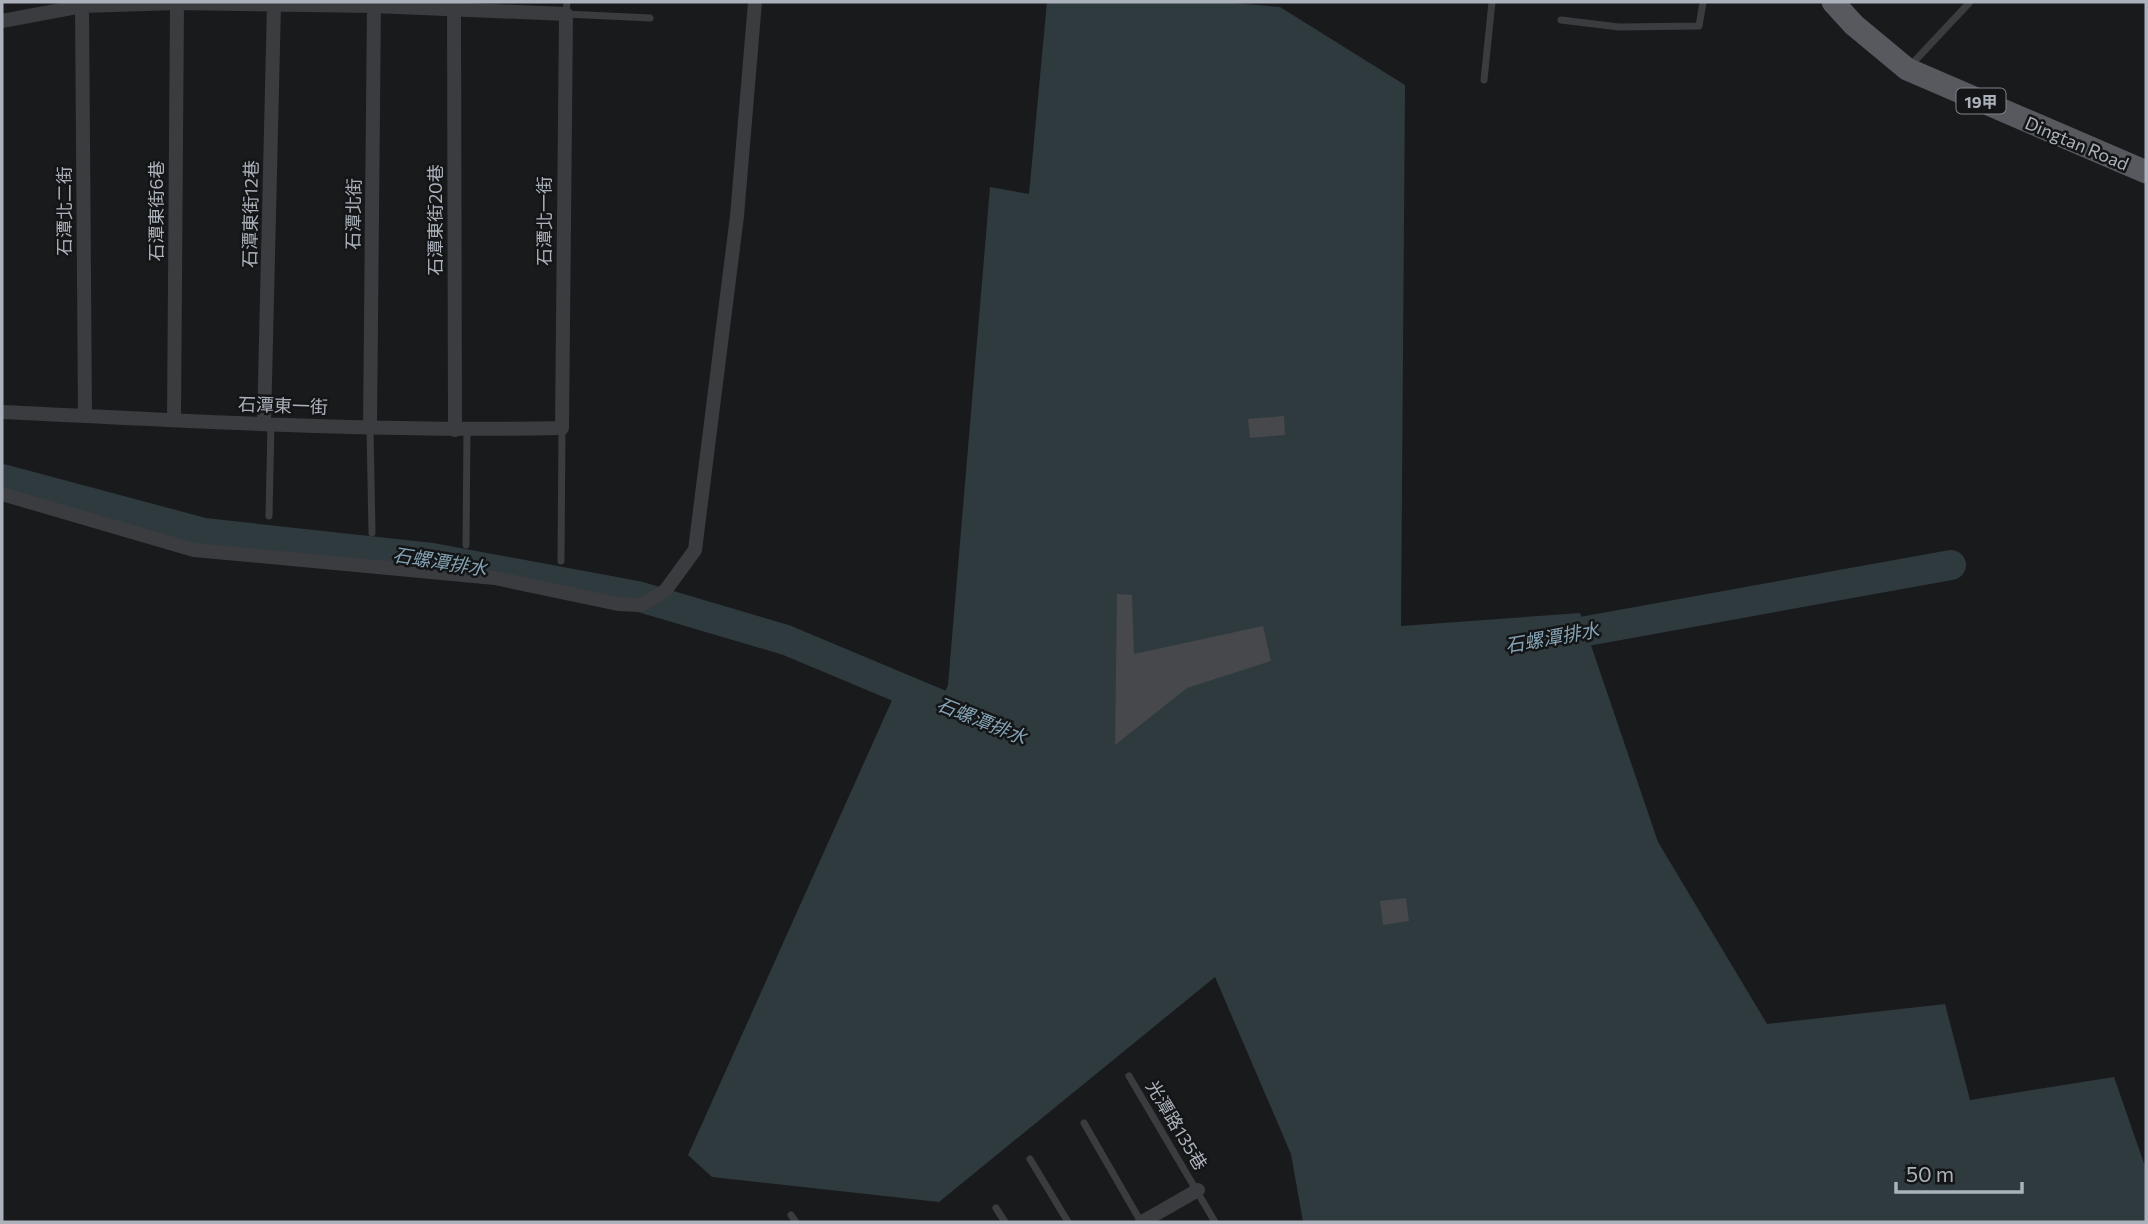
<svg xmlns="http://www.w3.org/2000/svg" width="2148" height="1224" font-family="Commissioner,'Noto Sans TC',sans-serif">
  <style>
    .water { fill: #2f3a3f }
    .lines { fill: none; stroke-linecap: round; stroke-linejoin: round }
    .river { stroke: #2f3a3f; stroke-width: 30 }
    .building { fill: #46484b }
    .service { stroke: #3a3c40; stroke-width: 7 }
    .minor { stroke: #3a3c40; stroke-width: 14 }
    .primary { stroke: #57595f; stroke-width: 23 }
    .labels { text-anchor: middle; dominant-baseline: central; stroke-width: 5; stroke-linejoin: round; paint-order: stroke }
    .shield { fill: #141517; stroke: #7e838a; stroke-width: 2 }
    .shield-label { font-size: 16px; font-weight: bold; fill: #acb2bb }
    .street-label { font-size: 18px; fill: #acb2bb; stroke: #141517 }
    .water-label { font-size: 19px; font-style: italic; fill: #85a3b4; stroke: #141517 }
  </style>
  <rect width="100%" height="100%" fill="#191a1c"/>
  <path class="water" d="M1047 2H1222L1280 7 1405 85 1401 626 1580 613 1658 842 1767 1024 1945 1004 1970 1100 2114 1077 2146 1169V1222H1303L1291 1154 1215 977 939 1202 712 1177 688 1155 893 698 935 715 948 685 990 187 1029 194Z"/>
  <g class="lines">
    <path class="river" d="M2 479 204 533 432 558 637 596 786 640 977 720
      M1548 638 1951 565"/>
  </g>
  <path class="building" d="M1284 416 1285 435 1250 438 1248 419Z
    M1117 594 1132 595 1134 654 1263 626 1271 661 1187 688 1115 745Z
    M1406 898 1409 921 1383 925 1380 901Z"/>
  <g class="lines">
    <path class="service" d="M567 2 566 14 650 18
      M1561 20 1619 27 1699 26 1703 2
      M1910 66 1970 2
      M1484 80 1492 2
      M370 428 372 533
      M269 516 271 424
      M466 545 467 430
      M561 561 562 428
      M1129 1076 1215 1222
      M1084 1123 1141 1222
      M1030 1159 1068 1222
      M996 1208 1005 1222
      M791 1215 796 1222"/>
    <path class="minor" d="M82 6 85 416
      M454 10 455 430
      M2 21 82 6 177 3 374 6 566 14 562 428C375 432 189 421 2 412
      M174 420 177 3
      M264 424 274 4
      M370 427 374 2
      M2 494 194 550 495 578 618 604 641 605 665 591 695 550 737 216 755 2
      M1142 1222 1198 1190"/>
    <path class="primary" d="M1833 2 1854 25 1907 69 2146 172"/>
  </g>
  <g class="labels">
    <rect class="shield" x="1956.5" y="88.5" width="49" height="25" rx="5"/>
    <g class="shield-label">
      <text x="1981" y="101">19甲</text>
    </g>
    <g class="street-label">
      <text transform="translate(2077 143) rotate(23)">Dingtan Road</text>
      <text transform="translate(64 211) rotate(-90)">石潭北二街</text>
      <text transform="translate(156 211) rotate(-90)">石潭東街6巷</text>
      <text transform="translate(250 214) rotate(-89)">石潭東街12巷</text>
      <text transform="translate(353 214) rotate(-89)">石潭北街</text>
      <text transform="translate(435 220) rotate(-90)">石潭東街20巷</text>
      <text transform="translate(544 221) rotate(-90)">石潭北一街</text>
      <text transform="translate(283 405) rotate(2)">石潭東一街</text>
      <text transform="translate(1177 1125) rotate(59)">光潭路135巷</text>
    </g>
    <g class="water-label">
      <text transform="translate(440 561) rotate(9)">石螺潭排水</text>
      <text transform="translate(1552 637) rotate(-10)">石螺潭排水</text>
      <text transform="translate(982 720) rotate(22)">石螺潭排水</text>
    </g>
  </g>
  <rect width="2148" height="1224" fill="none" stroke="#acb2bb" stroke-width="7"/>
  <path d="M1896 1182v10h126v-10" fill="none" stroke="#acb2bb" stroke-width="3.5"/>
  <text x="1906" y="1182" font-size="21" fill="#acb2bb" stroke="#141517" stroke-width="5" paint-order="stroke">50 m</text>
</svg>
